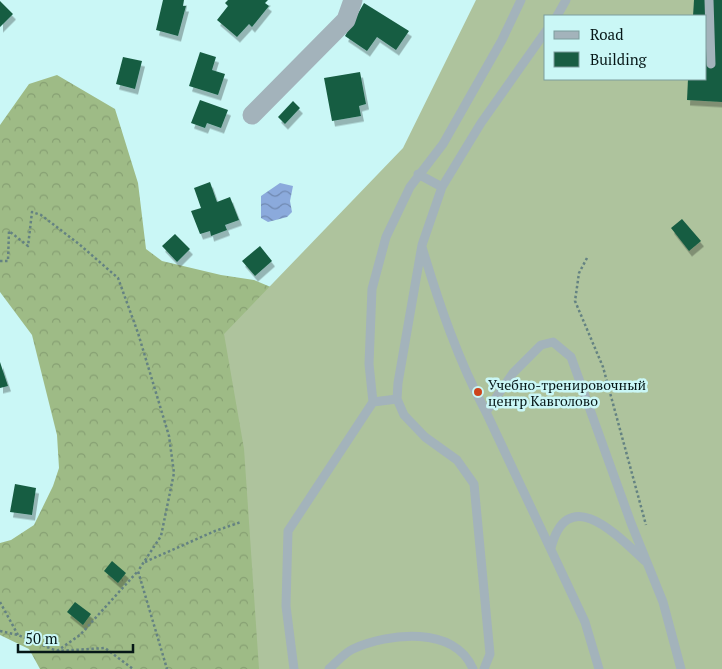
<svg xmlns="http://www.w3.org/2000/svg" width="722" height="669" font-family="'PT Serif',serif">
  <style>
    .forest { fill: url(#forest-crowns) }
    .pitch { fill: #aec39d; fill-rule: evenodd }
    .water { fill: url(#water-waves) }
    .building { fill: #195d43; filter: url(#shadow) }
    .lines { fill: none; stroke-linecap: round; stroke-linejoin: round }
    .path { stroke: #648282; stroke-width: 2.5; stroke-dasharray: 2.5 2.5; stroke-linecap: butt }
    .lane { stroke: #a3b3bb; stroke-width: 9 }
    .street { stroke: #a3b3bb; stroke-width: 19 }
    .poi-dot { fill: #cd441c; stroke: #caf7f6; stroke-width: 2 }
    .labels { text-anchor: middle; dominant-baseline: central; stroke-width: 5; stroke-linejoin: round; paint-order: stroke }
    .poi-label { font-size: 14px; fill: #061717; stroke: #caf7f6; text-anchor: start }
  </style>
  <defs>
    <pattern id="forest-crowns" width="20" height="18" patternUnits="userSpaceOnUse" patternTransform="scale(1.25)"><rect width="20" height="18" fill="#9ebb86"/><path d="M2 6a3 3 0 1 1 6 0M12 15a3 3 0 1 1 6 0" fill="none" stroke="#87a073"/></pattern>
    <pattern id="water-waves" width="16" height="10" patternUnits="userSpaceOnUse" patternTransform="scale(1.25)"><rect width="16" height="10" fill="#8baadc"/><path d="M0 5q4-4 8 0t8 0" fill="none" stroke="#7089b1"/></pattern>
    <filter id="shadow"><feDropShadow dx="3" dy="5.5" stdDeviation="0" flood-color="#0004"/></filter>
  </defs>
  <rect width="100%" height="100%" fill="#caf7f6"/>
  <path class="forest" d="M57 75 115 109 138 183 146 249 162 261 221 275 254 280 292 296 268 669H40L29 649 0 635V543L11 540 34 525 53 486 59 468 57 435 32 335 0 292V125L29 84Z"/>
  <path class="pitch" d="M476 0H722V669H259L244 449 224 334 403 148ZM546 16H706V79H546Z"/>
  <path class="water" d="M280 183 293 186 290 201 292 212 287 217 268 222 261 218V196Z"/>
  <path class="building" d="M163 0H184L183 6H186L178 36 156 30Z
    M228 0H268L265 3 269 6 252 27 249 24 237 37 217 20 228 6 225 3Z
    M694 0H722V102L687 100 688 79H706V16H693Z
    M0 1 13 14 0 27Z
    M364 3 409 31 396 50 377 37 367 51 345 36Z
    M200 52 216 57 212 70 225 74 218 95 189 86Z
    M123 57 142 61 135 89 116 84Z
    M360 72 366 104 359 106 361 116 332 121 324 78Z
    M200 100 228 110 221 128 207 123 205 128 191 123Z
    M293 101 300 108 285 124 278 117Z
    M210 182 217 202 230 197 239 220 225 225 227 230 211 236 210 231 200 234 191 211 201 208 194 188Z
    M682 219 701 241 689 251 671 228Z
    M175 234 190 249 177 262 162 246Z
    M260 246 272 261 255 276 242 261Z
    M0 362 8 386 0 388Z
    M15 484 36 488 32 515 10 512Z
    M112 561 126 573 118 583 104 571Z
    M75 602 91 614 83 625 67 612Z"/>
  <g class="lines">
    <path class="path" d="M587 258 579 273 575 301 603 367 646 525
      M0 261H8L9 231 28 246 32 212 41 215 79 244 118 278 138 333 169 436 174 473 161 536 138 571
      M145 562 215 531 241 522
      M0 602 18 635
      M0 631 18 635 57 651 105 648 133 669
      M57 651 80 635 138 571 167 669"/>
    <path class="lane" d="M709 0 711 64
      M557 16 566 0
      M418 174 442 187
      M422 247C439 304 458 360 486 412
      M373 402 397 399
      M551 548C568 482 618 536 645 561
      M294 669 286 606 288 531 373 402 369 364 372 289 386 237 410 187 443 144 502 40 521 0
      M329 669C336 663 344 653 353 649 388 633 455 625 473 669
      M484 669 490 654 474 484 457 460 425 437 404 415 397 399 398 383 422 245 442 187 481 123 546 31
      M599 669 585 622 486 412 513 373 541 345 553 342 571 357 631 523 663 602 681 669"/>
    <path class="street" d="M252 115 346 20 353 0"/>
  </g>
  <circle class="poi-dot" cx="478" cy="392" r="5"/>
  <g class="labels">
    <g class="poi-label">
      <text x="488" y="384">Учебно-тренировочный<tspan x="488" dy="16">центр Кавголово</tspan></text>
    </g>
  </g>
  <rect x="544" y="15" width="162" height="65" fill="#caf7f6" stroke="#7c9d9d"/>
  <rect x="554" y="31" width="25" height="8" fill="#a3b3bb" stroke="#7c9d9d"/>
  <text x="590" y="40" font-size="15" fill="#061717">Road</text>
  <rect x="554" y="52" width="25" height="15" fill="#195d43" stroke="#7c9d9d"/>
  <text x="590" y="65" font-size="15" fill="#061717">Building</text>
  <path d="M18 644v8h115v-8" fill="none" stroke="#061717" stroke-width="2.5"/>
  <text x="25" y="644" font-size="15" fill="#061717" stroke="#caf7f6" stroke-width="4" paint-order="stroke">50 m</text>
</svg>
